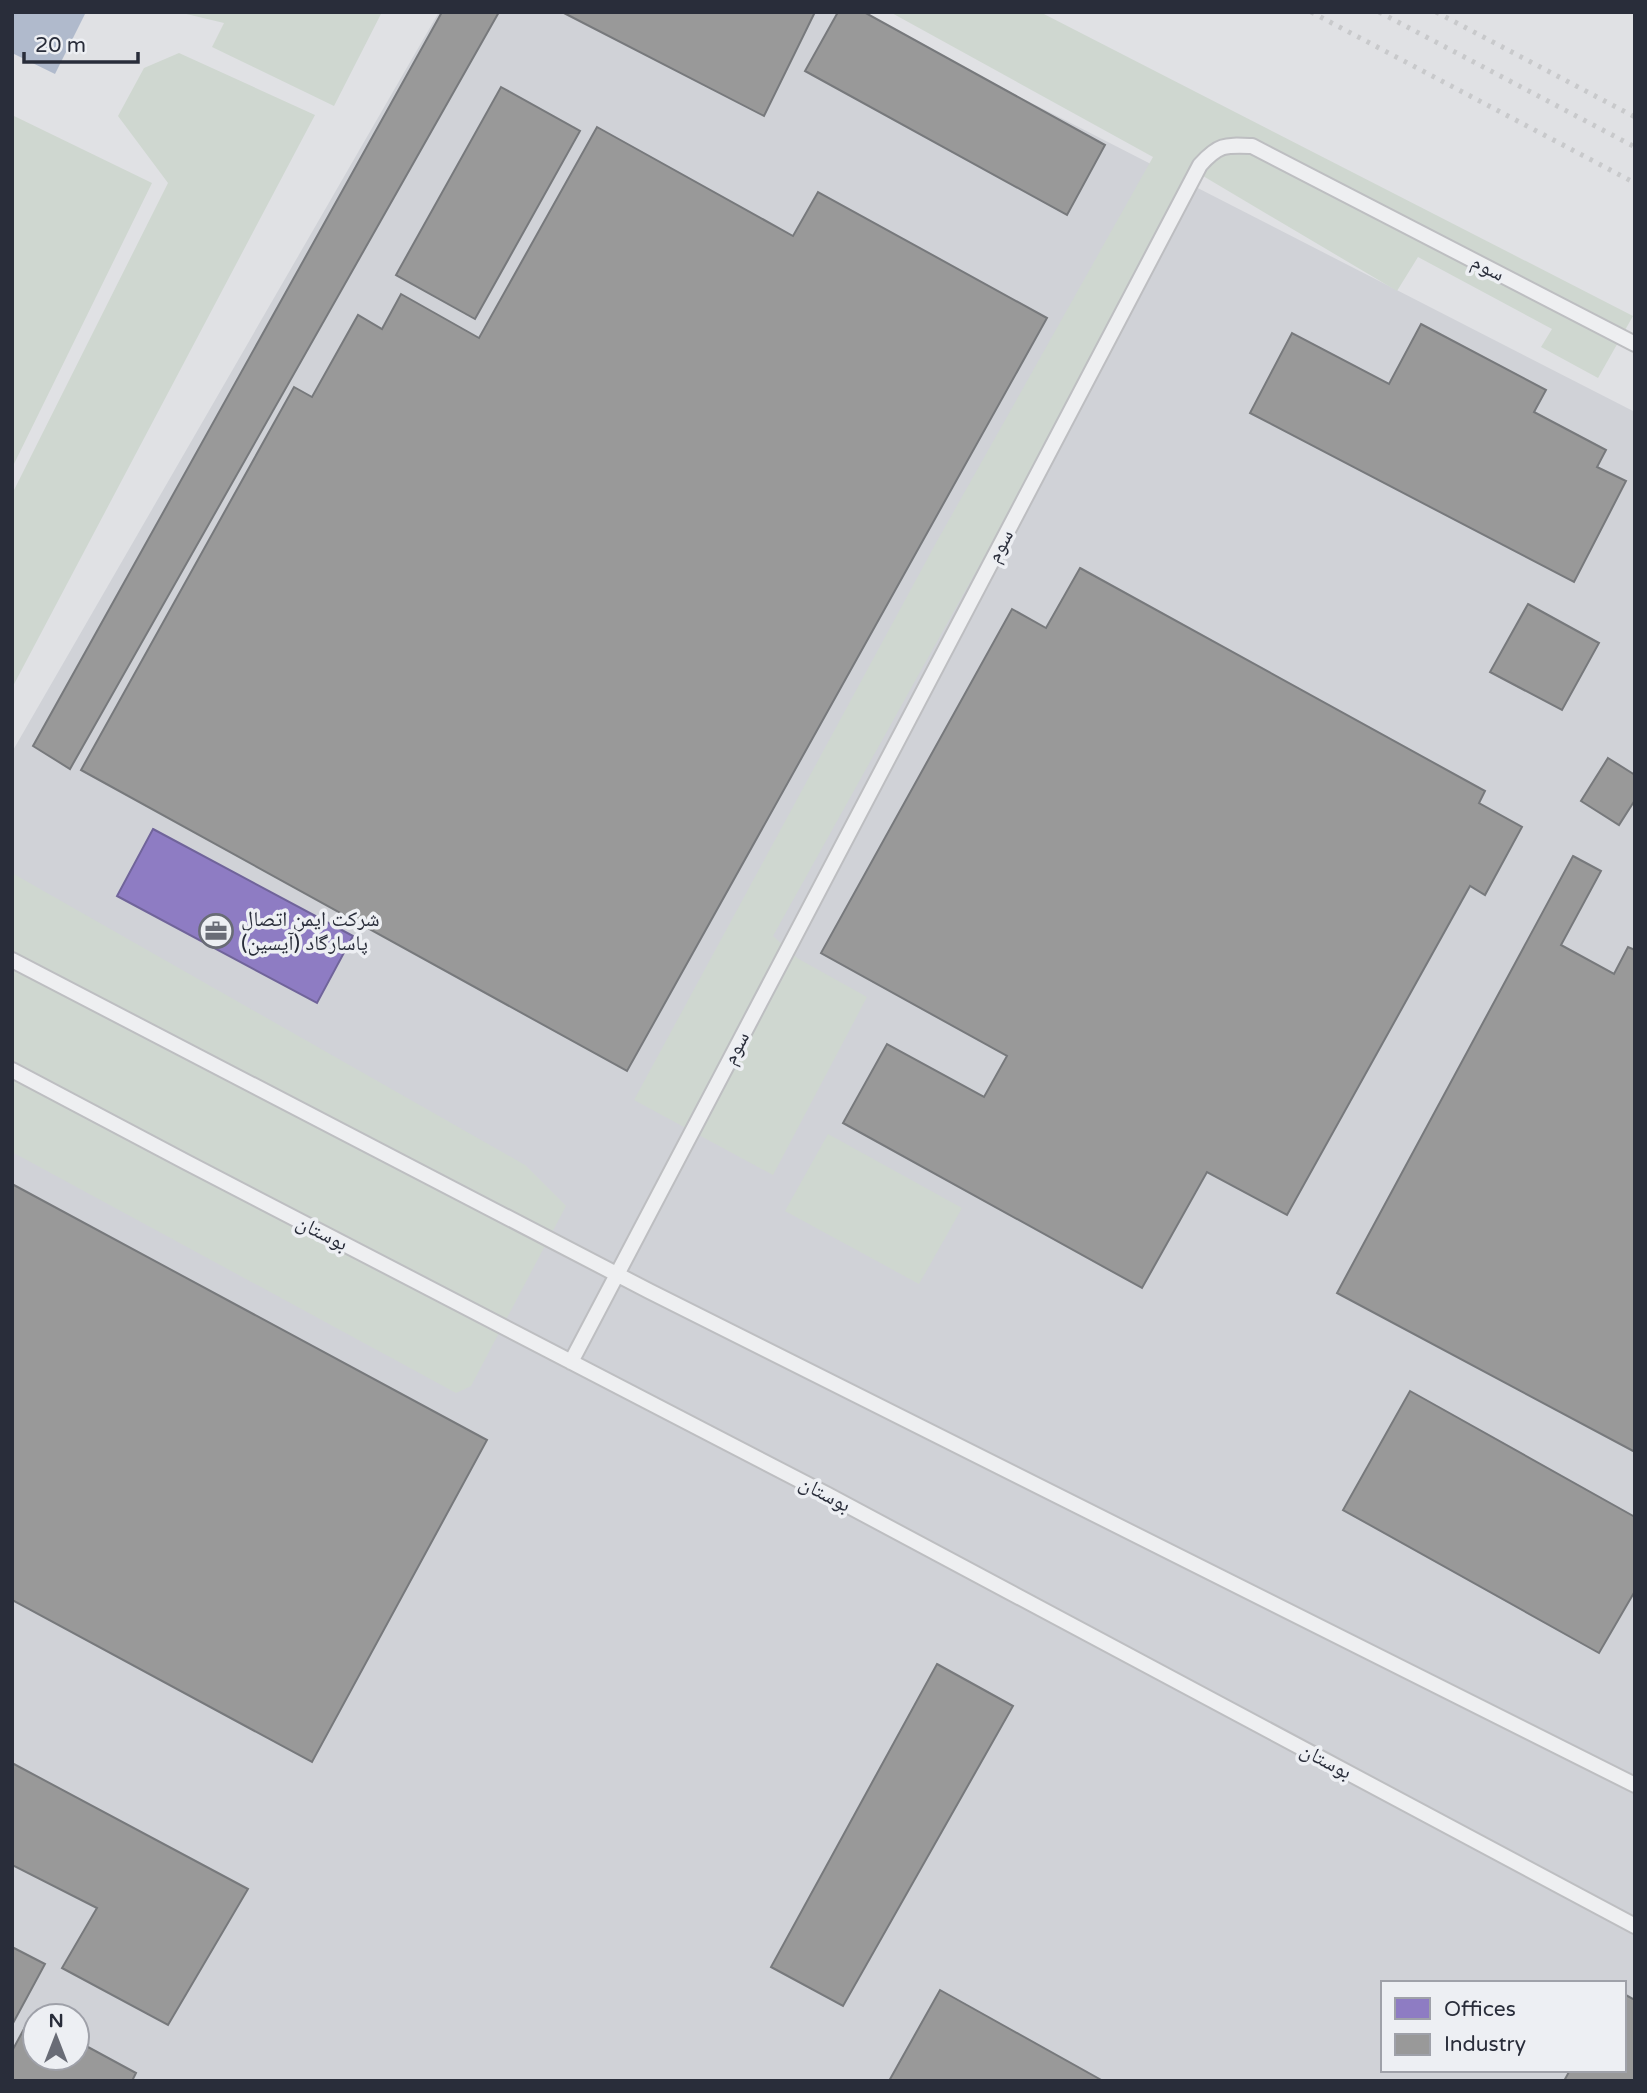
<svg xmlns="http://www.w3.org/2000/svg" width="1647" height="2093" font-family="'Varela Round','Noto Naskh Arabic',sans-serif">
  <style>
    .built { fill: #d0d2d7; fill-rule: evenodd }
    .green { fill: #cfd7d0 }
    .water { fill: #b0bacc }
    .offices { fill: #8e7cc3; stroke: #70649a; stroke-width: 2 }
    .industry { fill: #999; stroke: #77797c; stroke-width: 2 }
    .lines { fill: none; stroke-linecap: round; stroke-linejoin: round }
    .lane-casing { stroke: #bdbec1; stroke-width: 18 }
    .lane { stroke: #eeeff1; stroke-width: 14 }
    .rail { stroke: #c8c9cb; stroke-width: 5; stroke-dasharray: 3.5 7; stroke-linecap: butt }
    .labels { text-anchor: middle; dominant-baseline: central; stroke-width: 7; stroke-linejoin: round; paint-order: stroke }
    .street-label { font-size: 21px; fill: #292d3a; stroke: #edeff3 }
    .poi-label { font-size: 21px; fill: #292d3a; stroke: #edeff3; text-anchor: start }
  </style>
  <rect width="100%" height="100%" fill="#e0e1e4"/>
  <path class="built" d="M439 12H854L1635 412V2081H12V752ZM1383 1983H1624V2070H1383ZM35 2016H77V2058H35Z"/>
  <path class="green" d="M178 12H382L334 106 212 47 224 23Z
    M890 12H1040L1633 316 1598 378 1541 347 1552 329 1418 257 1397 291 1198 173 773 936 797 958 867 997 773 1175 634 1100 936 543 1153 157Z
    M179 53 315 115 12 688V494L168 183 118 116 144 68Z
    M12 115 152 183 12 468Z
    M12 873 525 1165 566 1206 471 1386 456 1393 12 1152Z
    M828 1134 962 1208 919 1284 785 1211Z"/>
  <path class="water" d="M12 12H86L55 74 12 53Z"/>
  <path class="offices" d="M153 829 353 936 317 1003 117 896Z"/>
  <path class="industry" d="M442 12H499L70 769 33 746Z
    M562 12H815L764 116Z
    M838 12H864L1105 145 1067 215 805 71Z
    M501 87 580 131 475 319 396 275Z
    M597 127 793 236 818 192 1047 318 627 1071 81 770 294 387 312 397 358 315 382 329 401 294 479 338Z
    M1421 324 1546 390 1534 412 1606 450 1597 467 1626 481 1574 582 1250 413 1292 333 1389 384Z
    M1080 568 1485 791 1479 803 1522 827 1485 895 1470 886 1287 1215 1207 1172 1142 1288 843 1123 887 1044 984 1097 1007 1056 821 953 1012 609 1046 628Z
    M1528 604 1599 643 1562 710 1490 672Z
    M1608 758 1635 775V800L1619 825 1581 801Z
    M1573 856 1601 871 1561 945 1614 974 1628 947 1635 950V1452L1337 1293Z
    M12 1184 487 1440 312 1762 12 1600Z
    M1410 1391 1635 1517V1591L1599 1653 1343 1510Z
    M937 1664 1013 1706 843 2006 771 1967Z
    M12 1763 248 1889 168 2025 62 1968 97 1908 12 1865Z
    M12 1947 45 1964 12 2025Z
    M940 1990 1103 2081H889Z
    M1624 1994 1635 2000V2081H1564L1570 2070H1624Z
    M31 2016 35 2018V2058H77V2041L136 2073 132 2081H12V2051Z"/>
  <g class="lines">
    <g class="lane-casing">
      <path id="lane" d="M12 960 649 1291 1635 1785
        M12 1070 186 1162 828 1495 1635 1926
        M571 1362 1200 165C1219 144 1225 145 1252 146L1635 344"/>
    </g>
    <use href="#lane" class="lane"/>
    <path class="rail" d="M1311 12 1635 183
      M1379 12 1635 147
      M1436 12 1635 117"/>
  </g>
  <defs>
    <g id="office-ring" transform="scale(1.75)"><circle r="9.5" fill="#edeff3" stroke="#696c76" stroke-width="1.5"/><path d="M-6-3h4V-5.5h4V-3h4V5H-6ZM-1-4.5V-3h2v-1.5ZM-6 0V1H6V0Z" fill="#696c76"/></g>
  </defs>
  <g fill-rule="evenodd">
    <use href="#office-ring" x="216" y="931"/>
  </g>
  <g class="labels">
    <g class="street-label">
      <text transform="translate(1488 268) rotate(27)">سوم</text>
      <text transform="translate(1000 546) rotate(-62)">سوم</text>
      <text transform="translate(736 1048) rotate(-62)">سوم</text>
      <text transform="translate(322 1233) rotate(27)">بوستان</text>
      <text transform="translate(825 1494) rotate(28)">بوستان</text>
      <text transform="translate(1326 1761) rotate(28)">بوستان</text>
    </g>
    <g class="poi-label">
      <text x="241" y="919">شرکت ایمن اتصال<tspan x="241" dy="24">پاسارگاد (آیسین)</tspan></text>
    </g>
  </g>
  <rect width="1647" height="2093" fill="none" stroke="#292d3a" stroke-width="28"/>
  <rect x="1381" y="1981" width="245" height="91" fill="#edeff3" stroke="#9fa1a9" stroke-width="2"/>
  <rect x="1395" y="1998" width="35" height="21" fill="#8e7cc3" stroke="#9fa1a9" stroke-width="2"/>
  <text x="1444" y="2016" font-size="21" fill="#292d3a">Offices</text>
  <rect x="1395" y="2034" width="35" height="21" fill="#999999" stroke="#9fa1a9" stroke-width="2"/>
  <text x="1444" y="2051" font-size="21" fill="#292d3a">Industry</text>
  <g transform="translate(56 2037)"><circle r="33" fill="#edeff3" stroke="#9fa1a9" stroke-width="2"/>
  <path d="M0-5L12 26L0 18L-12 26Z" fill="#696c76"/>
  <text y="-10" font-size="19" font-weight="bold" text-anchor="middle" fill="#292d3a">N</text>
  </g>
  <path d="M24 52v10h114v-10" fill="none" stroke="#292d3a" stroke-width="3.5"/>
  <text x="35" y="52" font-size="21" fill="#292d3a" stroke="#edeff3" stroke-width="5" paint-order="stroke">20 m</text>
</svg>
